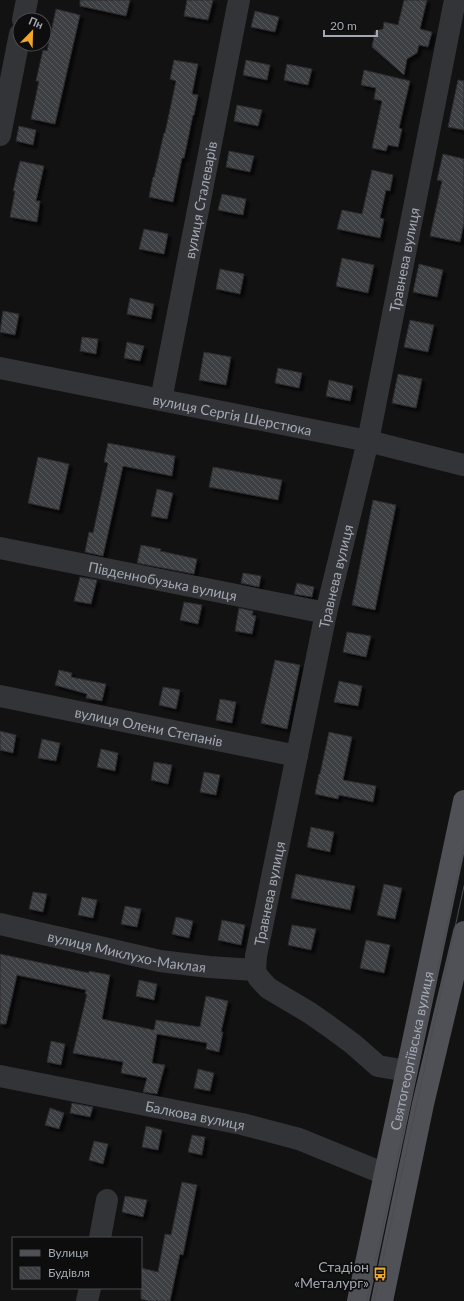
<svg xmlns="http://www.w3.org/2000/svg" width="464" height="1301" font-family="Lato,sans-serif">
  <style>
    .building { fill: url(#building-back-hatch); stroke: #2c2c2f; filter: url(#shadow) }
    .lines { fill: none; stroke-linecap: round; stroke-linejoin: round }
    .minor { stroke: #333438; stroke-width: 22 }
    .major { stroke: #4f5157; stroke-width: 22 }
    .tram { stroke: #4a4c51; stroke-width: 1 }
    .labels { text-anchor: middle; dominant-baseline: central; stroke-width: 3.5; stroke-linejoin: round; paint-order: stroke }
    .street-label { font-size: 14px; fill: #a3a9b4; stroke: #0d0d0e }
    .poi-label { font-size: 14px; fill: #a3a9b4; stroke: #0d0d0e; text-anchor: end }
  </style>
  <defs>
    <pattern id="building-back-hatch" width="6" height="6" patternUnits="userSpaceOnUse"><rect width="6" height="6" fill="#3e3f43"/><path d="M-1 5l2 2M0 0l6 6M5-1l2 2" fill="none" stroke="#57585c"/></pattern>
    <filter id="shadow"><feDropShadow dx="3.5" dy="3.5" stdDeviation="1" flood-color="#0009"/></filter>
  </defs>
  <rect width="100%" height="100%" fill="#121213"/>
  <path class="building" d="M80 0H130L126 16 80 6Z
    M187 0H213L208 20 184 16Z
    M404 0H427L420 29 432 32 428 47 419 45 417 53 407 59 404 75 372 47 375 31 383 29 384 22 398 25Z
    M56 9 80 15 55 124 31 119 39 81H36L43 50 47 51Z
    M255 11 279 17 275 32 251 27Z
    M174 60 198 64 192 94 198 95 194 115H193L184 158H182L173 202 149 197 153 177H154L164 133H165L176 81 170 79Z
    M246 60 270 65 267 80 243 75Z
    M287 64 312 69 308 85 284 80Z
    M364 70 410 81 399 128 402 129 398 147 388 145 386 151 372 148 382 101 374 99 376 88 361 85Z
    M458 80 464 81V130L448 127Z
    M237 105 262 110 258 126 234 121Z
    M19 126 36 130 33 145 16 141Z
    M229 151 254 156 250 172 226 167Z
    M443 154 464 159V223L460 242 430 236 442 181 437 180Z
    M20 161 44 166 36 201H40L37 222 10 217 15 191H13Z
    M372 170 393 175 390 191 386 190 380 218 384 219 380 238 337 229 342 210 362 214Z
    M222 194 246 199 243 215 218 210Z
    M144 229 168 234 164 254 139 249Z
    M342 258 374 265 368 293 336 286Z
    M419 264 443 270 437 297 413 292Z
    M220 269 244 274 240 294 216 289Z
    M130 298 154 304 151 319 127 314Z
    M3 311 19 314 15 335 0 332Z
    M410 320 434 325 428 352 404 347Z
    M82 337 98 339 96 354 80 351Z
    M127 342 144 346 140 361 124 358Z
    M204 352 231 357 226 385 199 380Z
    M278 368 302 373 299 388 275 383Z
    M398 374 422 379 416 408 392 403Z
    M329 380 353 386 350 401 326 396Z
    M108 443 175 456 172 476 123 466 103 556 85 552 89 532 93 533 108 463 104 462Z
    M38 457 69 464 59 510 28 503Z
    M213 467 282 480 278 500 209 487Z
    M157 489 173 493 167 519 151 516Z
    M373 500 396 505 375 610 352 605Z
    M141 545 161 549 160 551 197 559 194 574 137 563Z
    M243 573 261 576 259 587 241 583Z
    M80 577 97 580 91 604 74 601Z
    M297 583 314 587 312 597 294 594Z
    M184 602 202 605 198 624 180 620Z
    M239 608 253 611 252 615 256 616 252 634 235 631Z
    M347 632 371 636 366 657 343 652Z
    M275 660 300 665 287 729 261 723Z
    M59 670 72 673 71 677 106 684 102 701 86 698 87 694 55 685Z
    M339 681 362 686 358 706 334 702Z
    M163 687 180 690 176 709 159 705Z
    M220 699 236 702 232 723 216 720Z
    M0 731 16 735 13 753 0 750Z
    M329 732 352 737 343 780 376 786 373 802 339 795 338 799 315 794 319 774H320Z
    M42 739 60 743 56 761 38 758Z
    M101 749 118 753 115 771 97 767Z
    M154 762 172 765 168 784 151 780Z
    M204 772 220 775 216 795 200 792Z
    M311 827 334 832 330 852 307 847Z
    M296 874 355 886 350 910 291 898Z
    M384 884 402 888 395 919 377 915Z
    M33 892 47 894 43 912 29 909Z
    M82 897 97 900 93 918 78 915Z
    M125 906 141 909 137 927 121 924Z
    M176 917 193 921 189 938 172 934Z
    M222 920 245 925 241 945 218 940Z
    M292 925 316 929 311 950 288 945Z
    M366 940 390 945 384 973 360 968Z
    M0 954 89 973V971L110 975 102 1019 154 1030 156 1020 200 1027 206 996 228 1001 221 1032H223L219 1052 206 1049 207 1043 157 1034 152 1063 165 1065 157 1094 143 1092 147 1078 121 1073 123 1062 73 1053 87 994H85L86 990 17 975 6 1024H0Z
    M139 980 157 984 154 1000 136 996Z
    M51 1041 65 1044 61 1065 47 1062Z
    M198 1069 214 1073 210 1091 194 1088Z
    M72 1103 93 1107 90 1117 70 1113Z
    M50 1108 64 1113 59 1129 45 1125Z
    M146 1126 162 1130 158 1150 142 1147Z
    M192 1135 205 1137 202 1155 188 1152Z
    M94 1141 108 1144 103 1164 89 1160Z
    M182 1182 197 1185 183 1255 180 1254 170 1301H149L141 1299V1268L158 1272 165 1234 171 1235Z
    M125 1196 147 1200 143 1217 122 1212Z"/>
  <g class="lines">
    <g class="minor">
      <path d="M23 20 27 0"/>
      <path d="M0 135 20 34"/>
      <path id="s1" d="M0 368 368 441 464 465"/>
      <path id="s2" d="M161 400 239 0"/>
      <path id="s3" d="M0 548 326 613"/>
      <path id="s4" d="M0 696 297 756"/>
      <path id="s5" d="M0 924 160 961 209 967 255 970"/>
      <path id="s6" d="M407 1071 378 1066 353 1044 330 1027 310 1013 268 988 258 977 255 970 256 956 326 613 368 441 455 0"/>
      <path id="s7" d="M0 1076 242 1124 299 1139 385 1174"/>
      <path d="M100 1238 107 1200"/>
      <path d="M87 1301 90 1288"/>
    </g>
    <g class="major">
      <path id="s8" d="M358 1301 464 801"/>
      <path d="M382 1301 423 1104 464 932"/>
    </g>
    <path class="tram" d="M367 1301 464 846
      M374 1301 464 886"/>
  </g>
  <defs>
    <g id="bus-bare" transform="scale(1.08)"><path d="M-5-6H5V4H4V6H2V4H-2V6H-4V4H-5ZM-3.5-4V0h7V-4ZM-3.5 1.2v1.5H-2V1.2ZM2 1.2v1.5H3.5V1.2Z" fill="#f1a72c" stroke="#0d0d0e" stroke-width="2.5" paint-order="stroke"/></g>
  </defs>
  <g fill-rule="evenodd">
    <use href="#bus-bare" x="380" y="1274"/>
  </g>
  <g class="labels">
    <g class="street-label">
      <text stroke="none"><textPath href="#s2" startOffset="204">вулиця Сталеварів</textPath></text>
      <text stroke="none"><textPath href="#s6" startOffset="913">Травнева вулиця</textPath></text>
      <text stroke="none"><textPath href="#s1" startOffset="237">вулиця Сергія Шерстюка</textPath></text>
      <text stroke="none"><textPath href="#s6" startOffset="589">Травнева вулиця</textPath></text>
      <text stroke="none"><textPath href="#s3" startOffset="166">Південнобузька вулиця</textPath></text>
      <text stroke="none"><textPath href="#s4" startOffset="152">вулиця Олени Степанів</textPath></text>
      <text stroke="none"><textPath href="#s6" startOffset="265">Травнева вулиця</textPath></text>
      <text stroke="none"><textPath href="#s5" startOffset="130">вулиця Миклухо-Маклая</textPath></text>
      <text stroke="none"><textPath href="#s8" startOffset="256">Святогеоргіївська вулиця</textPath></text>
      <text stroke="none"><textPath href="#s7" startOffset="199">Балкова вулиця</textPath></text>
    </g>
    <g class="poi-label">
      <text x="369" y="1266">Стадіон<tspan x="369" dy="16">«Металург»</tspan></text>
    </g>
  </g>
  <rect x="12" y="1237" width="130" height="52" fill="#0d0d0e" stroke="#494b50"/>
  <rect x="20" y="1250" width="20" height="6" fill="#4f5157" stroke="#494b50"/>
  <text x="48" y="1257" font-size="12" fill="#a3a9b4">Вулиця</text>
  <rect x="20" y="1267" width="20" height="12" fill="url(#building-back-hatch)" stroke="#494b50"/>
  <text x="48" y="1277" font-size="12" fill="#a3a9b4">Будівля</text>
  <g transform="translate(32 32) rotate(23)"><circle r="19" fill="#0d0d0e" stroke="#494b50"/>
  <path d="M0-3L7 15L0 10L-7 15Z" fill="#f1a72c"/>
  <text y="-6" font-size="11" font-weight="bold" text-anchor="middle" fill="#a3a9b4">Пн</text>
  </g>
  <path d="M324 30v6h53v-6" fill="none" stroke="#a3a9b4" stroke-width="2"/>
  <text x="330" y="30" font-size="12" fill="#a3a9b4" stroke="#0d0d0e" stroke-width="3" paint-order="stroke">20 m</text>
</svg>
